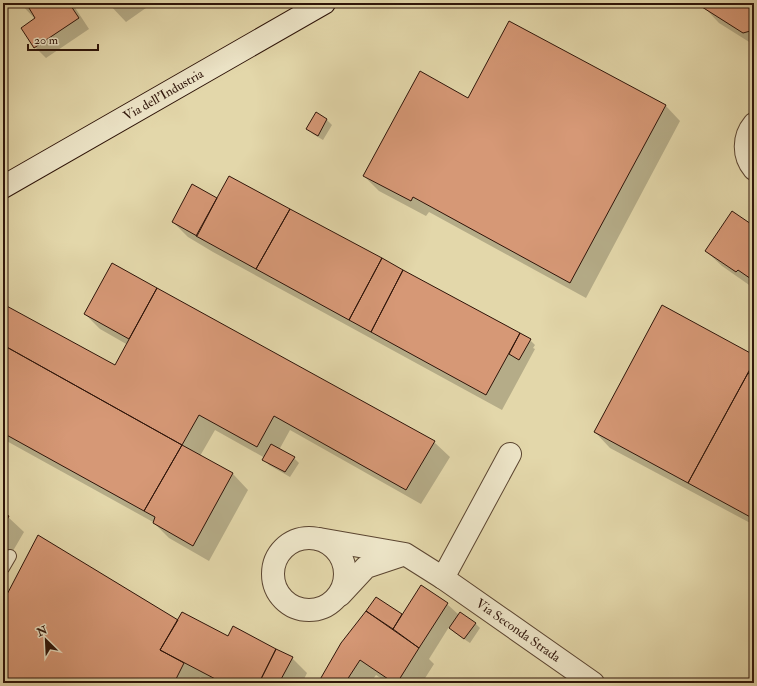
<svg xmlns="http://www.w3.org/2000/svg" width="757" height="686" font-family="'IM FELL Double Pica',serif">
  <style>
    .shadow { fill: #0003 }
    .building { fill: #d69876; stroke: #2e1409 }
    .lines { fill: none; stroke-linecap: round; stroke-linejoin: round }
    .lane-casing { stroke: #5b4531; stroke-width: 14 }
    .street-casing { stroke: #5b4531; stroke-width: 24 }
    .secondary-casing { stroke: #2e1409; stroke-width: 24 }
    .lane { stroke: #ede5c8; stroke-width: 12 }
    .street { stroke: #ede5c8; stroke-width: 22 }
    .secondary { stroke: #ede5c8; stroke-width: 22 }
    .labels { text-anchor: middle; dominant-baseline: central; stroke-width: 3; stroke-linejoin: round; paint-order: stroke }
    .street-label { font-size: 13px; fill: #2e1409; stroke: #ede5c8 }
  </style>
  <rect width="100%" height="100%" fill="#e3d7aa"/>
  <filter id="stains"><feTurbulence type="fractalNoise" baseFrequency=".005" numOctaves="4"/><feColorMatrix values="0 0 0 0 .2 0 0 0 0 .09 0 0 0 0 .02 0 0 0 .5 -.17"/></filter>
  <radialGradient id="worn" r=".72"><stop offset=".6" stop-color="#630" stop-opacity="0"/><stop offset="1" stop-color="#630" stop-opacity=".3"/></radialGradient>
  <path class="shadow" d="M5 3H18L10 8Z
    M20 3H72L89 29 46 58 35 47 22 28 35 19Z
    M108 3H153L126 22Z
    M698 3H754V45L719 23 704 7Z
    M665 105 680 121 586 298 429 212 426 216 379 191 364 176Z
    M316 113 327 120 332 125 323 140 313 134 308 129Z
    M230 177 530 340 535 345 533 348 535 349 502 410 213 252 188 237 173 222 217 200Z
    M754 227V285L752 287 722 266 706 251Z
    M112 265 434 442 450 457 421 504 290 430 279 450 294 458 299 463 290 477 269 465 264 459 265 458 215 430 200 456 233 474 248 490 209 561 169 538 153 522 3 439V305L115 367 128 345 100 329 85 314Z
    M754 357V525L610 448 595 432Z
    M3 514 8 517 24 532 3 568Z
    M376 599 402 616 447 604 459 615 475 623 480 628 470 643 455 633 449 627 429 659 434 664 422 683H388L376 675 370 683H319L342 644Z
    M3 604 178 621 292 658 307 673 302 683H211L200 677 197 683H3Z"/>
  <path class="building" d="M26 3H69L79 18 34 48 21 28 35 18Z
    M705 3H754V30L743 33 702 7Z
    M509 21 666 105 570 283 413 197 411 201 363 176 420 71 468 98Z
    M316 112 327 119 318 136 306 129Z
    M229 176 290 209 256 269 196 236Z
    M192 184 217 198 197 236 172 222Z
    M290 209 382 258 349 320 256 269Z
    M732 211 754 226V281L738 270 736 272 705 251Z
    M382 258 403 270 371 332 349 320Z
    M112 263 157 288 129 339 84 314Z
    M403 270 520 333 486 395 371 332Z
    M157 288 435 441 406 490 274 416 257 447 199 415 182 445 3 345V304L115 365Z
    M662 305 754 355V362L688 483 594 432Z
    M520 333 531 339 519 360 509 354Z
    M3 345 182 445 144 511 3 433Z
    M754 362V376L748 373Z
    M748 373 754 376V519L688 483Z
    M271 444 295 457 285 472 262 460Z
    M182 445 233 473 193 546 153 523 155 517 144 511Z
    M3 513 9 516 3 527Z
    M38 535 178 620 160 650 184 663 174 683H3V602Z
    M421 585 448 603 419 648 393 629Z
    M376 597 402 614 393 629 366 611Z
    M366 611 419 648 397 683H394L360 660 345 683H318L341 643Z
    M182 612 228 636 233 626 276 649 259 683H223L160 650Z
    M460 612 476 623 464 639 449 628Z
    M276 649 293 657 279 683H259Z"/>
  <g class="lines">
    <g class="lane-casing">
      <path id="lane" d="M3 568 10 556"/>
    </g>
    <g class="street-casing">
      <g id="street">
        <path d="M754 124C743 137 743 156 754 169"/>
        <circle cx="309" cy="574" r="36"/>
        <path id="s1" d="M319 539 405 554 443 578 593 683"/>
        <path d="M443 578 510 454"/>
        <path d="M340 595 366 567 402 555"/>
      </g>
    </g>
    <g class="secondary-casing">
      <g id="secondary">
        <path id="s2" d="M3 187 324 3"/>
      </g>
    </g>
    <use href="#lane" class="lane"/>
    <use href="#street" class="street"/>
    <use href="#secondary" class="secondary"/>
  </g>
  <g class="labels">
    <g class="street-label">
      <text stroke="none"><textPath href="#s2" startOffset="185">Via dell'Industria</textPath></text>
      <text stroke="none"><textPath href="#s1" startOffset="224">Via Seconda Strada</textPath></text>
    </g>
  </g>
  <rect width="757" height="686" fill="none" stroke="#e3d7aa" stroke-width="16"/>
  <rect x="4" y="4" width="749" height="678" fill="none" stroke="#2e1409" stroke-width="2"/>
  <rect x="8" y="8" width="741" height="670" fill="none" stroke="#2e1409"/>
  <g transform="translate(46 640) rotate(336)" stroke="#ede5c8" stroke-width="3" paint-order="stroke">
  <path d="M0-3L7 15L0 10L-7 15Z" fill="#2e1409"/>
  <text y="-6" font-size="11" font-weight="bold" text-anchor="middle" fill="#2e1409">N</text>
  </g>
  <path d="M28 44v6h70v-6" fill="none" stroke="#2e1409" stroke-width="2"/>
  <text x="34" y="44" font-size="12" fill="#2e1409" stroke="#ede5c8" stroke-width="3" paint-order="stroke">20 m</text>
  <rect width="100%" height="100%" filter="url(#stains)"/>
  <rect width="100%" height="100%" fill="url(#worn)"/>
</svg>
